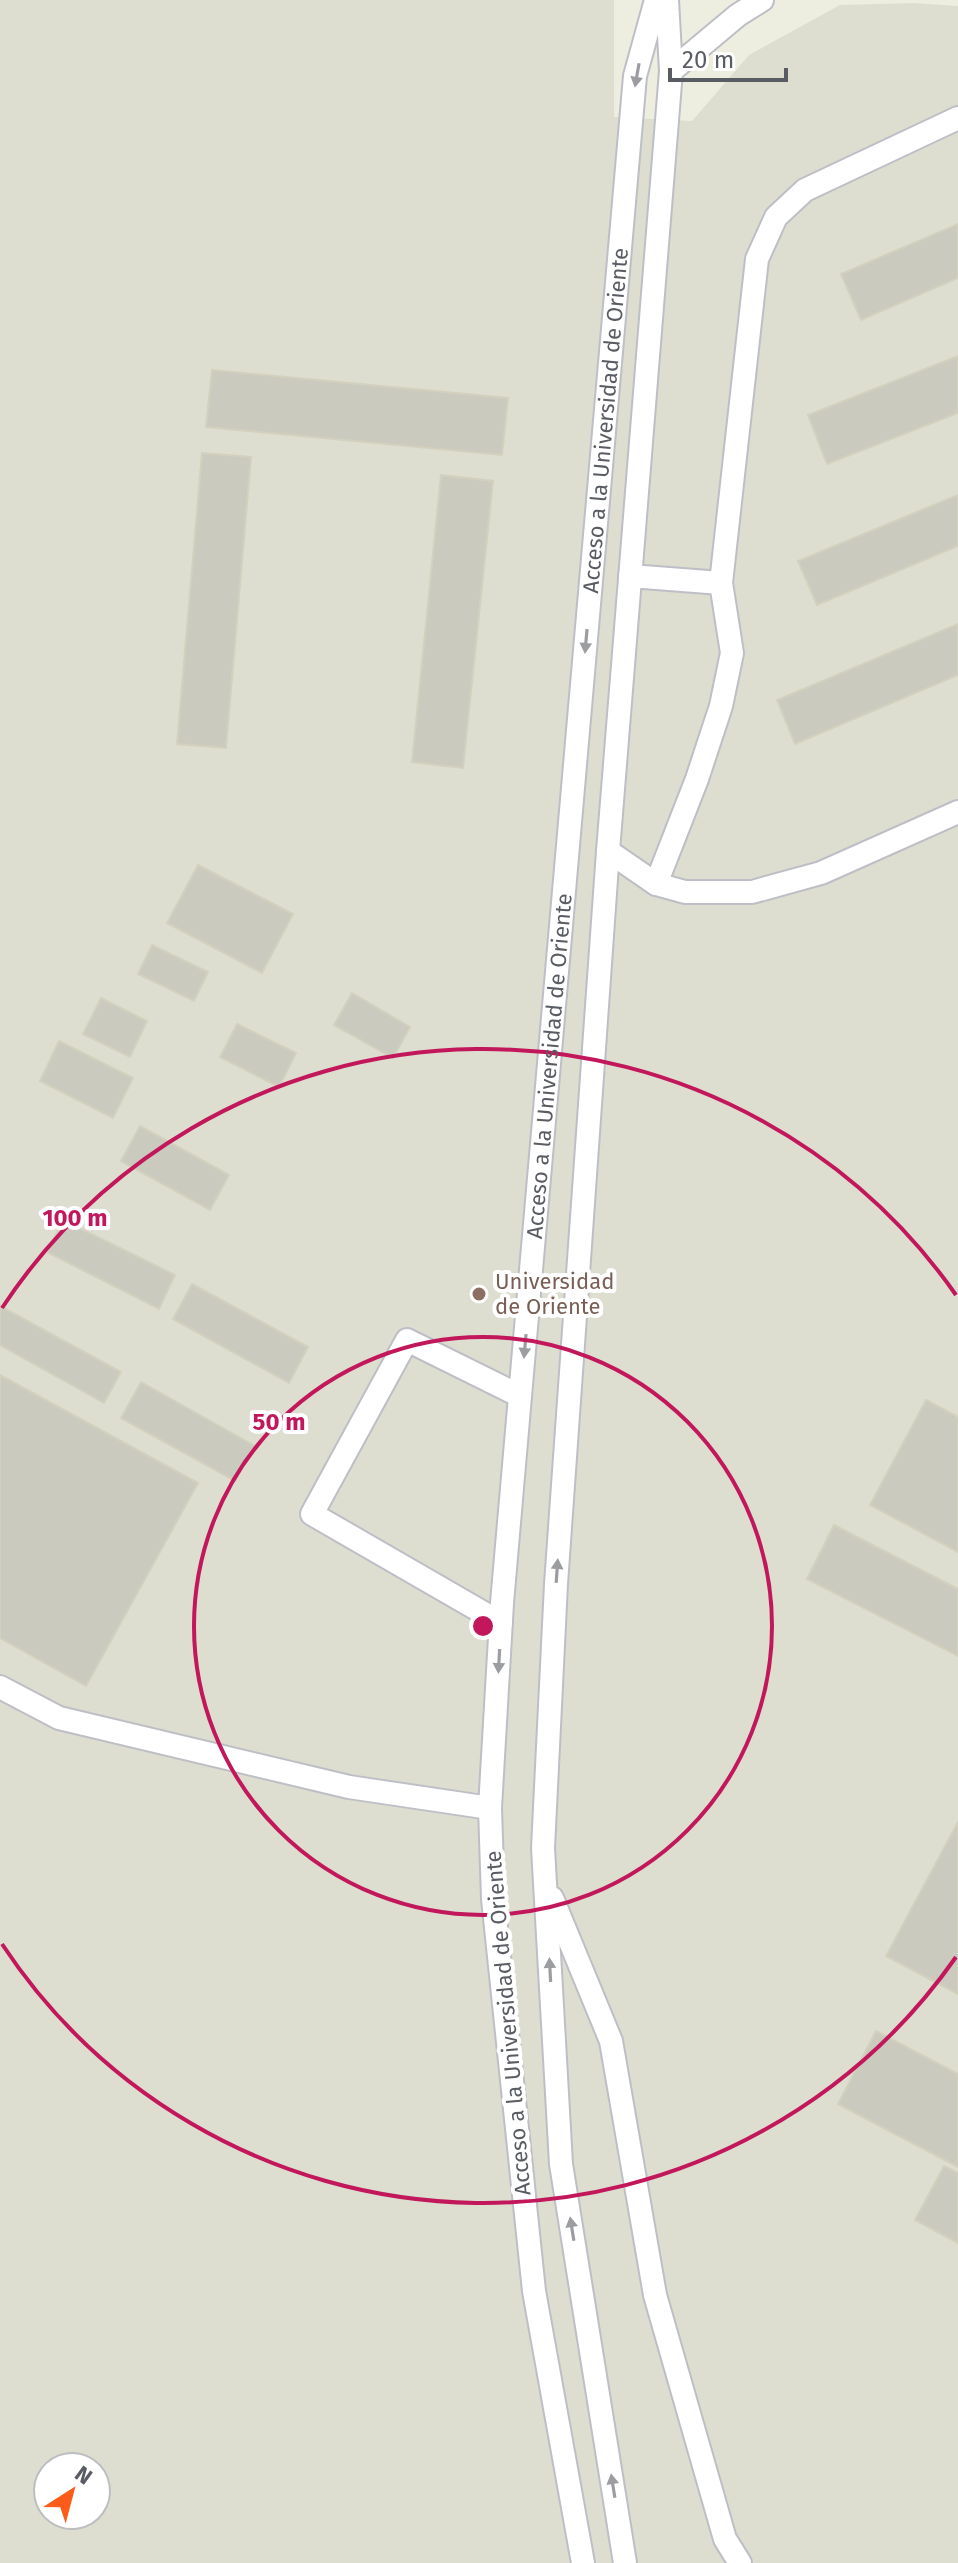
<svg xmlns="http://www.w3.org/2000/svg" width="958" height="2563" font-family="'Fira Sans',sans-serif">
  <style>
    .education { fill: #dddecf; fill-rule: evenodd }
    .building { fill: #cbcabf; stroke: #d3d1be; stroke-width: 2 }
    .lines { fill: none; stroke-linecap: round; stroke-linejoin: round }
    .lane-casing { stroke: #bebfc6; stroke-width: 26 }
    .lane { stroke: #fff; stroke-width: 22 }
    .oneway { fill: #9b9da1 }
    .ring { fill: none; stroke: #c2185b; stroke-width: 4 }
    .education-dot { fill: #8d6e63; stroke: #fff; stroke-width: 3 }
    .labels { text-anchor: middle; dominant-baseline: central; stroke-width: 8; stroke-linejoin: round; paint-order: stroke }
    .street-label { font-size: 22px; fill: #595c63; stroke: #fff }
    .education-label { font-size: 22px; fill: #785e54; stroke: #fff; text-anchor: start }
    .centre { fill: #c2185b; stroke: #fff; stroke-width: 4 }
    .ring-label { font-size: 24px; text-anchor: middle; font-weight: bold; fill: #c2185b; stroke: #fff; stroke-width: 8; stroke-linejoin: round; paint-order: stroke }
  </style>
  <rect width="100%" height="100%" fill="#eeeee0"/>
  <path class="education" d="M0 0H614V117L692 121 749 55 840 5 914 3 958 6V2563H0ZM48 2467H96V2515H48Z"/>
  <path class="building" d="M958 224V278L861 320 841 274Z
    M958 356V413L827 464 808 415Z
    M212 370 508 398 502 455 206 427Z
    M202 453 251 457 226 748 177 744Z
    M441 475 493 481 463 768 412 762Z
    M958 495V546L817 605 798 561Z
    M958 624V675L795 744 777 700Z
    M198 865 293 914 262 973 167 923Z
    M152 945 208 972 194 1001 138 974Z
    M352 993 410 1027 393 1058 334 1025Z
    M101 998 147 1021 130 1057 83 1034Z
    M237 1024 296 1053 279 1087 220 1057Z
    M59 1041 133 1078 113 1118 40 1081Z
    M140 1126 229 1175 210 1210 121 1161Z
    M63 1220 175 1275 159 1309 47 1252Z
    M192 1284 308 1347 289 1383 173 1319Z
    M0 1306 121 1372 104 1403 0 1345Z
    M0 1375 198 1483 86 1686 0 1638Z
    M141 1382 255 1446 235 1481 121 1418Z
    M926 1400 958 1417V1552L870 1505Z
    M834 1525 958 1589V1656L807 1579Z
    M958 1822V1994L886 1956Z
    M876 2031 958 2074V2167L838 2104Z
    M944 2166 958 2173V2243L915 2220Z"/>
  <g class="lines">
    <g class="lane-casing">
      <g id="lane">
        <path d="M671 71 738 15 762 0"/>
        <path d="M630 576 721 583 757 259 776 217 805 190 958 118"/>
        <path d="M608 851 656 884 685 892H752L821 873 958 812"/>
        <path d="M656 884 697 779 721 706 732 653 721 583"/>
        <path d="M501 1623 312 1514 407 1340 520 1396"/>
        <path d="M0 1687 59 1718 349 1787 490 1808"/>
        <path d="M552 1898 611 2041 655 2295 725 2539 740 2563"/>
        <path id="s1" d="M583 2563 534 2291 493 1899 490 1808 502 1603 635 76 656 0"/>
        <path d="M625 2563 561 2164 543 1848 556 1584 608 851 671 71 667 0"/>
      </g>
    </g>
    <use href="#lane" class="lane"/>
  </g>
  <defs><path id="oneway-solid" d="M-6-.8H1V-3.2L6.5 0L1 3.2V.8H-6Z" transform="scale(2)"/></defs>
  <g class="oneway">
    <use href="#oneway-solid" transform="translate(637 75) rotate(100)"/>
    <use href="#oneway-solid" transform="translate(586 641) rotate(95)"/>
    <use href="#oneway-solid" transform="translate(525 1346) rotate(95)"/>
    <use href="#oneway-solid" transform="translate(557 1571) rotate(-86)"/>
    <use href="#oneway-solid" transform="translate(499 1661) rotate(93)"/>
    <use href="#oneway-solid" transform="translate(550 1970) rotate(-93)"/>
    <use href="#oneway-solid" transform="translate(572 2229) rotate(-99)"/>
    <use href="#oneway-solid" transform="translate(613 2486) rotate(-99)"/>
  </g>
  <g class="ring">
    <circle cx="483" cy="1626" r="289"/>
    <path d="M956 1957A577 577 0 0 1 2 1944M2 1308A577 577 0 0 1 956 1295"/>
  </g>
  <circle class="education-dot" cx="479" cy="1294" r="8"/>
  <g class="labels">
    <g class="street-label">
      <text stroke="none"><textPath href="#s1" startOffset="2154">Acceso a la Universidad de Oriente</textPath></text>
      <text stroke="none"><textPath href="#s1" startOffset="1506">Acceso a la Universidad de Oriente</textPath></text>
      <text transform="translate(508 2023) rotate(-95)">Acceso a la Universidad de Oriente</text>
    </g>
    <g class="education-label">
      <text x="495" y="1281">Universidad<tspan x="495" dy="25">de Oriente</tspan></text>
    </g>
  </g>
  <circle cx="483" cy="1626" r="12" class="centre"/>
  <g class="ring-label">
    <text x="75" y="1226">100 m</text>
    <text x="279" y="1430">50 m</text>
  </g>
  <g transform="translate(72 2491) rotate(36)"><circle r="38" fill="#ffffff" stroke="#bdbec1" stroke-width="2"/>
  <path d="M0-6L14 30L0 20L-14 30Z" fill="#fc5b19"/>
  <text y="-12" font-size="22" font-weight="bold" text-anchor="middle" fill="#595c63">N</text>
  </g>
  <path d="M670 68v12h116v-12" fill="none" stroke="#595c63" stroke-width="4"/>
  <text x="682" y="68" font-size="24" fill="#595c63" stroke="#ffffff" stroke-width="6" paint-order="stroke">20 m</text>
</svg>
